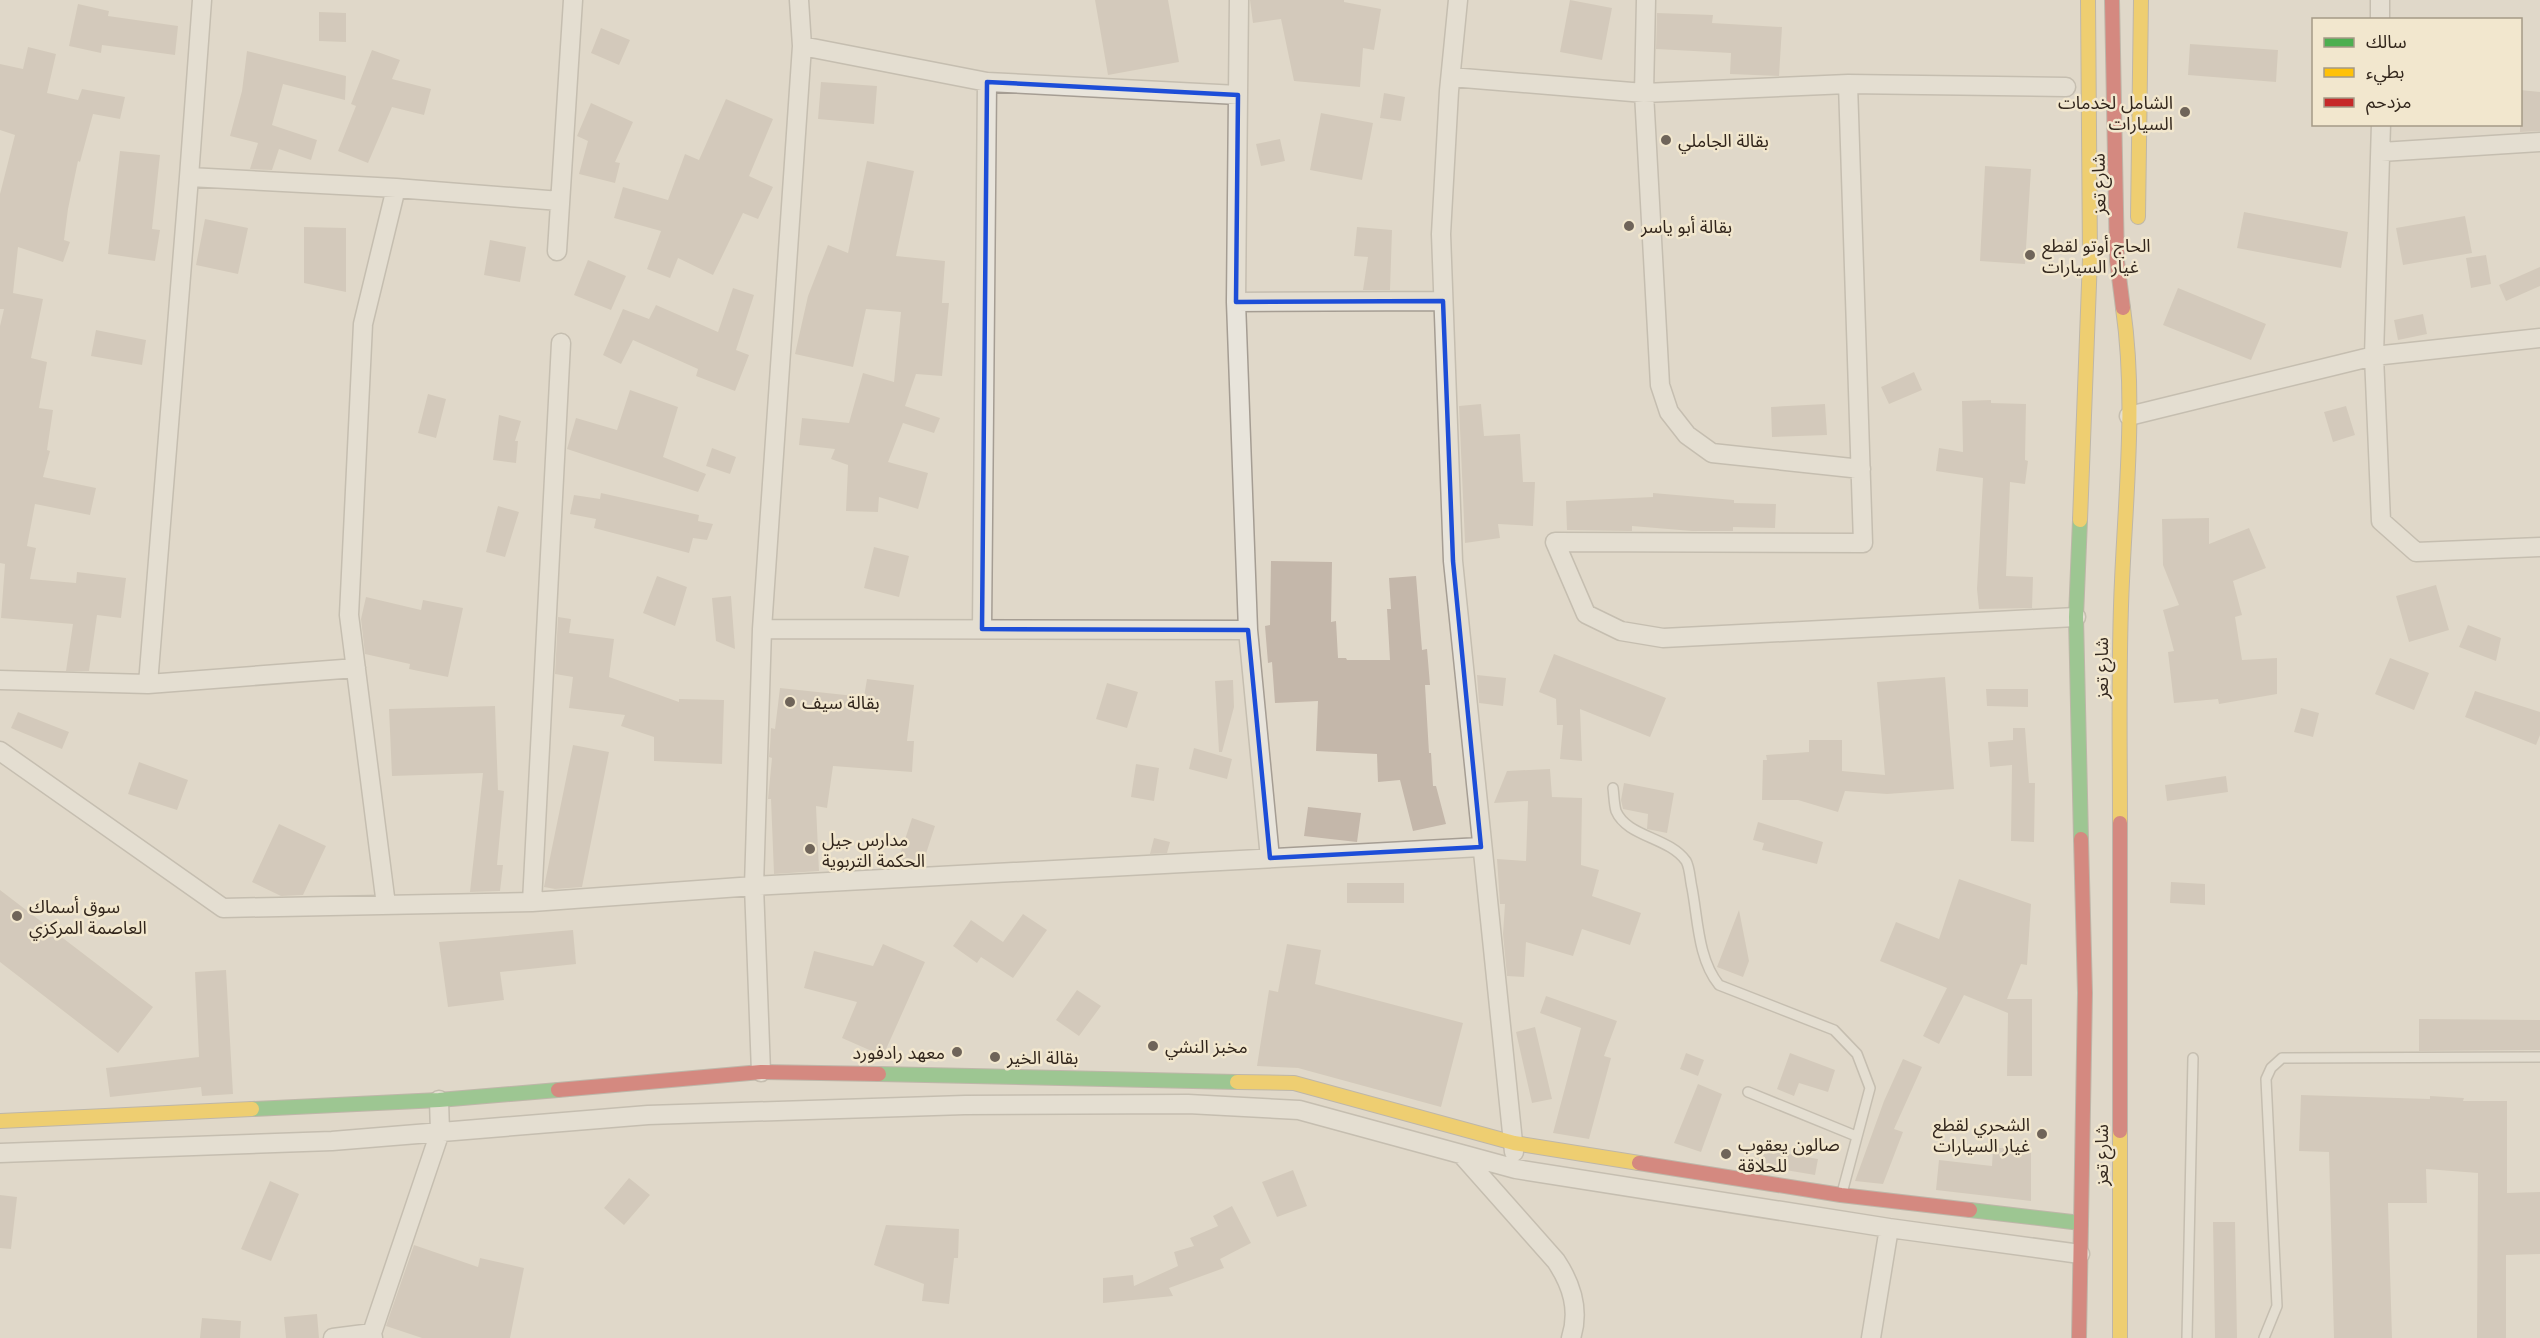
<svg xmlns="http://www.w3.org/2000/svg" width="2540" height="1338" font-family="'Noto Serif','Noto Sans Arabic',serif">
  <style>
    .building { fill: #c4b7aa }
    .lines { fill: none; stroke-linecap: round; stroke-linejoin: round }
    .lane-casing { stroke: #a59d93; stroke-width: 12 }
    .street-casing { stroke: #a59d93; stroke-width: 21 }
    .fast-casing { stroke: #958d83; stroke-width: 16 }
    .slow-casing { stroke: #958d83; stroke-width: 16 }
    .jam-casing { stroke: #958d83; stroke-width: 16 }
    .lane { stroke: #e8e4db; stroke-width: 9 }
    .street { stroke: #e8e4db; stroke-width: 18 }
    .fast { stroke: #4caf50; stroke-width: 14 }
    .slow { stroke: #ffc107; stroke-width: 14 }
    .jam { stroke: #c62828; stroke-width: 14 }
    .marked { fill: none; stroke: #1d4ed8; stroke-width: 4.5; stroke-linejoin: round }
    .poi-dot { fill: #6f6459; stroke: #f2e7ce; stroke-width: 2 }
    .labels { text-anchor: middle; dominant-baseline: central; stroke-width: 5; stroke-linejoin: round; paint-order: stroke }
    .poi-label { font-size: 18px; fill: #32261c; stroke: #f2e7ce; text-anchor: start }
    .street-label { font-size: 18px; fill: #32261c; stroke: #f2e7ce }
  </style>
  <rect width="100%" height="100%" fill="#e0d8c9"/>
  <path class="building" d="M1095 0H1168L1179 62 1108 75Z
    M1250 0H1344V2L1381 9 1374 50 1363 48 1360 87 1294 81 1281 19 1253 23Z
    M1570 0 1612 8 1602 60 1560 52Z
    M78 4 109 11 108 16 178 26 175 55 102 45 101 53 69 46Z
    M319 12 346 13V42L319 41Z
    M1657 13 1713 15 1712 23 1782 27 1779 76 1730 74 1731 53 1656 49Z
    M601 28 630 40 619 65 591 53Z
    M2190 44 2278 50 2276 82 2188 75Z
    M28 47 56 54 47 93 78 100 82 89 125 97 120 119 93 114 80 162 78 161 68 209 64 240 70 242 63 262 18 247 13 293 43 299 31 358 47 362 39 408 53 410 47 450 50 451 43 477 96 488 90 515 35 504 27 546 36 548 30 579 76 583 77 572 126 578 121 618 97 615 89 671H66L73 624 1 618 5 564 0 563V326L4 309H0V194L15 135 0 130V64L23 69Z
    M372 50 400 60 392 79 431 89 424 115 392 107 368 163 338 151 356 106 351 104Z
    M247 51 346 76 345 100 283 84 272 125 317 140 311 160 279 149 272 170 250 169 258 143 230 136 242 91Z
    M821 82 877 86 874 124 818 119Z
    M2520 90 2540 92V131L2520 132Z
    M1384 93 1405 97 1401 121 1380 118Z
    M726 99 773 119 749 176 773 187 758 219 743 213 713 275 678 258 670 278 647 269 661 231 614 218 623 187 668 200 685 154 699 160Z
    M591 103 633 122 615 162 620 163 615 183 579 174 588 141 577 136Z
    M1321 113 1373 123 1362 180 1310 170Z
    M1280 139 1285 161 1261 166 1256 144Z
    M120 151 160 155 152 229 160 230 155 261 108 254Z
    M867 161 914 171 896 256 945 261 942 303H949L942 376 916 374 905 406 940 418 934 433 903 423 888 462 928 473 918 509 879 497 878 512 846 511 848 465 831 459 835 449 799 445 802 418 849 423 863 373 894 382 901 312 866 309 853 367 795 354 808 296 828 245 848 253Z
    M1985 166 2031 169 2025 264 1980 261Z
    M2244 212 2348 232 2341 268 2237 248Z
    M2465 216 2472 253 2403 265 2396 228Z
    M205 219 248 228 238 274 196 265Z
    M304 227 346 228V292L304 283Z
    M1357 227 1392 230 1390 290H1363L1368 257 1354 256Z
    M490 240 526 247 520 282 484 275Z
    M2486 255 2491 284 2471 288 2466 258Z
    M588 260 626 276 611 310 574 295Z
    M2540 267V286L2506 301 2499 285Z
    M733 288 754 295 736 350 749 355 735 391 696 376 698 369 633 340 621 364 603 355 623 309 649 319 656 305 718 332Z
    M2178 288 2266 324 2251 360 2163 325Z
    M2423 314 2427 334 2398 340 2394 320Z
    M96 330 146 340 142 365 91 356Z
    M1914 372 1922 390 1889 404 1881 387Z
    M630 390 678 407 663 457 706 474 698 492 567 449 576 418 617 430Z
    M428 394 446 399 436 438 418 433Z
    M1991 400V403L2026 404 2025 460 2028 461 2025 484 2010 482 2006 576 2033 577 2032 608 1979 609 1977 589 1983 478 1936 471 1939 448 1963 452 1962 401Z
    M1481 404 1484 436 1520 434 1523 482H1535L1533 526 1498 524 1500 538 1465 543 1459 406Z
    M1825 404 1827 435 1772 437 1771 407Z
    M2346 406 2355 435 2333 442 2324 412Z
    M499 415 521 421 515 441H518L516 463 493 460Z
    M712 448 736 457 730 474 706 466Z
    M601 493 699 515 698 521 713 524 707 540 693 538 689 553 594 528 596 519 570 514 574 495 600 499Z
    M1653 493 1734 500V503L1776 504 1775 528 1733 527V531H1692L1632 526V531H1628L1567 530 1566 501 1653 497Z
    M498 506 519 512 505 557 486 552Z
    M2209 518V544L2249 528 2266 568 2233 581 2242 615 2235 617 2242 660 2277 658V694L2219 704 2218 699 2174 703 2168 652 2174 651 2163 610 2179 605 2163 565 2162 519Z
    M874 547 909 556 899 597 864 588Z
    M1271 561 1332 562 1331 622 1336 621 1338 658H1346L1347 660H1390L1387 609H1391L1389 578 1416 576 1422 650 1427 649 1430 685H1425L1429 753H1431L1433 786H1436L1446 824 1413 831 1400 780 1378 782 1377 754 1316 751 1318 701 1275 703 1272 662 1268 663 1265 626 1270 625Z
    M657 576 687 587 675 626 643 613Z
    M2436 585 2449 630 2409 642 2396 596Z
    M731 596 735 649 716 641 712 598Z
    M366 597 421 610 423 600 463 608 448 677 409 669 410 664 365 654 361 619Z
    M558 617 571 619 569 633 614 639 609 677 679 702V699L724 700 722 764 654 761V737L621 726 625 715 569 708 573 677 555 674Z
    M2468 625 2501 638 2496 661 2459 647Z
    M1554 654 1666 698 1650 737 1580 709 1582 761 1560 759 1563 725H1557L1556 699 1539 692Z
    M2390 658 2429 673 2414 710 2375 694Z
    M1477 675 1506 678 1503 706 1479 703Z
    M1945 677 1954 789 1887 794 1845 791 1838 812 1798 800H1762L1763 760H1767L1766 755 1809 752V740H1842V771L1885 775 1877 682Z
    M867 679 914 685 907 741H914L912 772 833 766 827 808 816 806 819 871 774 874 771 799H768L772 758 769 757 770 747 771 728 775 729 780 688 864 697Z
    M1233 680 1234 707 1222 752H1219L1215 681Z
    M1107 683 1138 692 1127 728 1096 719Z
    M1986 689H2028V707L1987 706Z
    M2475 691 2540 712V735L2536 745 2465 717Z
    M495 706 498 790 504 791 497 865H503L500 891 470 892 483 773 392 776 389 709Z
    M2301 708 2319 713 2313 737 2294 732Z
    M18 712 69 732 62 749 11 728Z
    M2013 728H2025L2029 783H2035L2034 842 2011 841 2012 765 1990 767 1988 742 2013 740Z
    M573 745 609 752 582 887 555 889 544 887Z
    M1194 748 1232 759 1227 779 1189 769Z
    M139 762 188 780 177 810 128 794Z
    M1136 764 1159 768 1154 801 1131 797Z
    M1550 769 1552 797 1582 798 1581 865 1599 870 1592 896 1641 913 1630 945 1582 929 1573 956 1526 942 1524 977 1507 976 1503 934 1505 904H1500L1497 859 1526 861 1528 801 1494 803 1507 771Z
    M2226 776 2228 792 2167 801 2165 785Z
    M1624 783 1674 793 1667 833 1647 829 1648 814 1623 809 1621 800Z
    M1308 807 1361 813 1357 842 1304 836Z
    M912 818 935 826 922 866 896 867Z
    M1758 822 1823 842 1817 864 1762 850 1764 843 1753 840Z
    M279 824 326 846 303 895 281 896 252 882Z
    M1154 838 1170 842 1167 853 1150 854Z
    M1959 879 2031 904 2027 965 2021 964 2007 999H2032V1076H2007L2008 1013 1964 995 1939 1044 1923 1036 1947 988 1880 961 1896 922 1939 939Z
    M2171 882 2205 884V905L2170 903Z
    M1347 883H1404V903H1347Z
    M0 890 153 1007 118 1053 0 962Z
    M1739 910 1749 961 1743 977 1717 967Z
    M1023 914 1047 930 1013 978 981 957 977 963 953 946 971 920 1003 942Z
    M573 930 576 964 500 972 504 1000 448 1007 439 942Z
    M883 944 925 962 883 1056 842 1038 857 1002 804 988 814 951 873 966Z
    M1287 944 1321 950 1315 984 1463 1023 1441 1107 1298 1068 1257 1066 1269 990 1278 992Z
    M226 970 233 1094 202 1096 201 1087 110 1097 106 1068 199 1057 195 972Z
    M1077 990 1101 1006 1079 1036 1056 1020Z
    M1546 996 1617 1021 1604 1056 1611 1058 1589 1139 1553 1133 1581 1028 1540 1013Z
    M2419 1019 2540 1020V1050L2419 1051Z
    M1535 1027 1552 1099 1532 1103 1516 1032Z
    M1686 1053 1704 1060 1698 1076 1680 1069Z
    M1790 1053 1835 1070 1828 1092 1799 1083 1794 1096 1777 1089Z
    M1903 1059 1922 1067 1894 1129 1903 1132 1883 1184 1855 1181 1884 1101Z
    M1698 1084 1722 1094 1701 1152 1674 1143Z
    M2301 1095 2430 1099V1096L2464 1098 2463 1101H2507V1193L2540 1192V1254L2506 1255V1338H2477L2478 1173 2426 1169 2427 1203H2388L2392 1338H2334L2329 1152 2299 1151Z
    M1993 1148H2031V1201L1936 1190 1939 1160 1992 1166Z
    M1764 1150 1818 1159 1815 1175 1762 1166Z
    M1293 1170 1307 1206 1277 1217 1262 1182Z
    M629 1178 650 1195 624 1225 604 1208Z
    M270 1181 299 1194 271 1261 241 1249Z
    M0 1195 17 1197 11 1249 0 1248Z
    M1232 1206 1251 1243 1220 1259 1224 1268 1169 1288 1173 1296 1103 1303V1278L1133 1275 1134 1286 1178 1266 1174 1252 1194 1246 1190 1238 1218 1226 1213 1216Z
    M2213 1222H2235L2237 1338H2215Z
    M886 1225 959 1229 958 1258H954L949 1304 922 1301 924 1284 874 1265Z
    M414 1245 478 1267 480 1258 524 1268 510 1338H422L386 1326Z
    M317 1314 319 1338H286L284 1317Z
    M202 1318 241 1321 240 1338H200Z"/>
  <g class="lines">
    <g class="lane-casing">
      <path id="lane" d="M1613 788C1614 795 1614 804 1616 811 1627 837 1669 837 1686 861 1690 868 1690 880 1692 888 1698 920 1698 959 1719 985L1834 1030 1857 1054 1870 1088 1842 1193
        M1748 1092 1856 1136
        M2187 1338 2193 1058
        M2264 1338 2277 1306 2266 1079 2271 1068 2282 1058 2540 1057"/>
    </g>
    <g class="street-casing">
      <path id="street" d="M202 0 189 177 396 188 363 324 349 615 386 905
        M799 0 802 46
        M1458 0 1449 91 1441 234 1453 561 1514 1152
        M1646 0 1644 93 1660 385 1669 412 1687 435 1712 453 1861 469
        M2380 0V20
        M1451 77 1644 93 1848 84 2066 87
        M1848 84 1863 543 1555 542 1586 614 1621 631 1663 638 2076 617
        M1238 95 1239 0
        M2381 124 2374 356 2381 521 2416 552 2540 547
        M2381 152 2540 142
        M189 177 148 684 356 668
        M396 188 560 201
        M557 251 573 0
        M1236 302 1443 301
        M561 343 532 902 754 886 762 629 1248 630 1270 858
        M2129 416 2374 356 2540 338
        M762 629 802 46 987 82 1238 95 1236 302 1248 630
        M982 629 987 82
        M0 680 148 684
        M0 751 223 908 532 902
        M761 1072 754 886 1481 847
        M0 1153 332 1141 648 1115 965 1105 1188 1104 1299 1110 1516 1169 1889 1228 2080 1254
        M1462 1155 1556 1261C1572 1285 1580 1310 1571 1338
        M333 1338 372 1333
        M373 1338 372 1333 440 1132 439 1100
        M1871 1338 1889 1228"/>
    </g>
    <g class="fast-casing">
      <path id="fast" d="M2080 520 2076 617 2081 839
        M879 1074 1237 1082
        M252 1109 439 1100 558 1090
        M1970 1210 2081 1223"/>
    </g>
    <g class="slow-casing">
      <path id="slow" d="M2138 217 2141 0
        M2080 520 2090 258 2088 0
        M2120 823C2120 743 2118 662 2122 581 2126 491 2136 398 2123 308
        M1237 1082 1294 1083 1514 1143 1639 1163
        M0 1121 252 1109
        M2120 1131V1338"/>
    </g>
    <g class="jam-casing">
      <path id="jam" d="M2112 0 2117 261 2123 308
        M2120 823V1131
        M558 1090 761 1072 879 1074
        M1639 1163 1841 1195 1970 1210
        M2079 1338 2085 993 2081 839"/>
    </g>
    <use href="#lane" class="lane"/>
    <use href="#street" class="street"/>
    <use href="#fast" class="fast"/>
    <use href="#slow" class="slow"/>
    <use href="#jam" class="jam"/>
  </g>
  <path d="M0 0H2540V1338H0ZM987 82 1238 95 1236 302 1443 301 1453 561 1481 847 1270 858 1248 630 982 629Z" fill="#e0d8c9" fill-opacity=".55" fill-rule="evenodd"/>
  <path class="marked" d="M987 82 1238 95 1236 302 1443 301 1453 561 1481 847 1270 858 1248 630 982 629Z"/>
  <g class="poi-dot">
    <circle cx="2185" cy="112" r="6"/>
    <circle cx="1666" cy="140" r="6"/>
    <circle cx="1629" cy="226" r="6"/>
    <circle cx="2030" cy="255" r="6"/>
    <circle cx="790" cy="702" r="6"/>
    <circle cx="810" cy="849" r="6"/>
    <circle cx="17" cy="916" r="6"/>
    <circle cx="1153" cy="1046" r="6"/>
    <circle cx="957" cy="1052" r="6"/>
    <circle cx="995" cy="1057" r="6"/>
    <circle cx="2042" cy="1134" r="6"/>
    <circle cx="1726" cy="1154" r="6"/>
  </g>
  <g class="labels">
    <g class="poi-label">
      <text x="2173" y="102" text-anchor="end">الشامل لخدمات<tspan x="2173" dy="21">السيارات</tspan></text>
      <text x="1678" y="140">بقالة الجاملي</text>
      <text x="1641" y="226">بقالة أبو ياسر</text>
      <text x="2042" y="245">الحاج أوتو لقطع<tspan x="2042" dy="21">غيار السيارات</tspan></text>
      <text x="802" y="702">بقالة سيف</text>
      <text x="822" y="839">مدارس جيل<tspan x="822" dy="21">الحكمة التربوية</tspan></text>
      <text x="29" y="906">سوق أسماك<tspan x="29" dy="21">العاصمة المركزي</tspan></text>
      <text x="1165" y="1046">مخبز النشي</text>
      <text x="945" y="1052" text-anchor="end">معهد رادفورد</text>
      <text x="1007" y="1057">بقالة الخير</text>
      <text x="2030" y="1124" text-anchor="end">الشحري لقطع<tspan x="2030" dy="21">غيار السيارات</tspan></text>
      <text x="1738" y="1144">صالون يعقوب<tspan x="1738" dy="21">للحلاقة</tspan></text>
    </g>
    <g class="street-label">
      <text transform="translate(2098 184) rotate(-91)">شارع تعز</text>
      <text transform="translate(2101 668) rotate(-90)">شارع تعز</text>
      <text transform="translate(2101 1155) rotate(-90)">شارع تعز</text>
    </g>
  </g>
  <rect x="2312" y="18" width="210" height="108" fill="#f2e7ce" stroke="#a59a87" stroke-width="1.5"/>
  <rect x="2324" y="38" width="30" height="9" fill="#4caf50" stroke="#a59a87" stroke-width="1.5"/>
  <text x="2366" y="48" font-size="18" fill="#32261c">سالك</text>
  <rect x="2324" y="68" width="30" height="9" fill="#ffc107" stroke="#a59a87" stroke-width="1.5"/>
  <text x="2366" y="78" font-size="18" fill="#32261c">بطيء</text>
  <rect x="2324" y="98" width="30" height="9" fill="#c62828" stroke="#a59a87" stroke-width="1.5"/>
  <text x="2366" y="108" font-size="18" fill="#32261c">مزدحم</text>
</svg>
